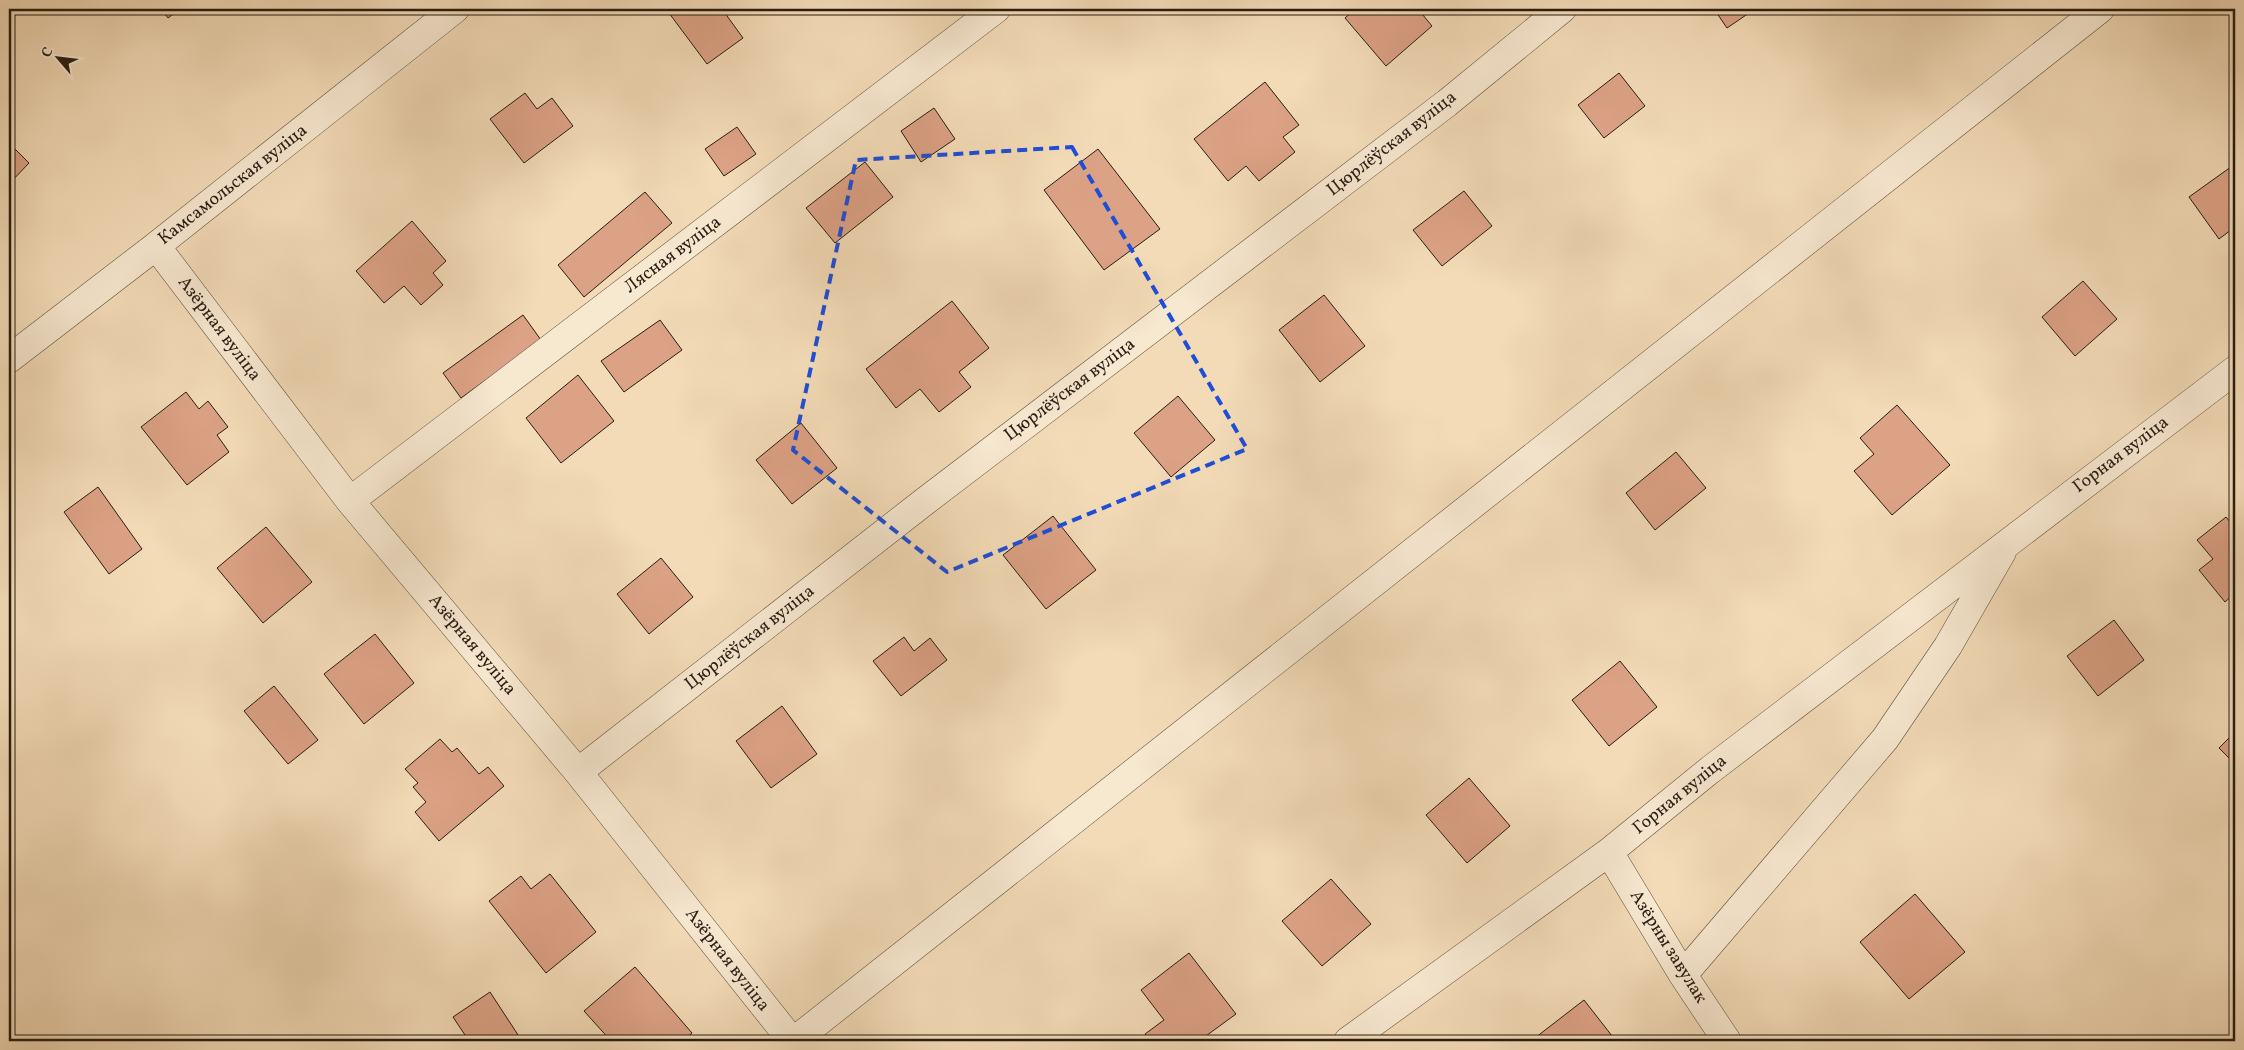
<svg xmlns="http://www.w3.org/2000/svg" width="2244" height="1050" font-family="Vollkorn,serif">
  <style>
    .building { fill: #dca285; stroke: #281c13 }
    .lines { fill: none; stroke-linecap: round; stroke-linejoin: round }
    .minor-casing { stroke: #5b4c3c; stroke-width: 29 }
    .minor { stroke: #f7e8d0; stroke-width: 28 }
    .marked { fill: none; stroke: #1d4ed8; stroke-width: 4; stroke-dasharray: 10 6; stroke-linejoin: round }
    .labels { text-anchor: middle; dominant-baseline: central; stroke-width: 4; stroke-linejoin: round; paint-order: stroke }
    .street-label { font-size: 18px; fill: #281c13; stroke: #f7e8d0 }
  </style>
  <rect width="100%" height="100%" fill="#f3dbb7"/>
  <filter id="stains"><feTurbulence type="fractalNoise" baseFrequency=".004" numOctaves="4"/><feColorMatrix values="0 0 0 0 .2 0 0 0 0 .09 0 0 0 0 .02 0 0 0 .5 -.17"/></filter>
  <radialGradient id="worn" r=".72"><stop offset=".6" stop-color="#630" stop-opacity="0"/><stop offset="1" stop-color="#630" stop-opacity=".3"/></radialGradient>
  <path class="building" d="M161 9H180L168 18Z
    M666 9H722L743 38 707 64Z
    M1355 9H1418L1432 26 1386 66 1345 18Z
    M1714 9H1755L1727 28Z
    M1619 73 1645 106 1604 138 1578 105Z
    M1265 82 1299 125 1283 137 1295 152 1259 181 1246 166 1228 181 1194 139Z
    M525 93 537 109 552 98 573 126 524 163 490 119Z
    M934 108 955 139 921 162 901 131Z
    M737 127 756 154 724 176 705 149Z
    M9 143 29 163 9 184Z
    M1098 149 1160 229 1104 270 1044 190Z
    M865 162 893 197 835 243 806 208Z
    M2235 164V227L2219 239 2189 197Z
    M1464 191 1492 226 1442 266 1413 230Z
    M645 192 672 223 584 297 558 265Z
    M412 221 446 261 433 273 443 285 421 305 404 286 384 303 356 271Z
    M2083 281 2117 319 2075 356 2042 317Z
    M1324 295 1365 346 1320 382 1279 330Z
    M952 301 989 348 959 372 971 387 939 412 920 389 896 408 866 369Z
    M523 315 541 340 461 398 443 373Z
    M660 320 682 350 624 392 601 361Z
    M578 375 614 421 561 463 526 418Z
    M186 392 199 409 208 401 228 427 217 435 229 452 187 485 141 427Z
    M1178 396 1215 440 1171 477 1134 433Z
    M1897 405 1950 465 1892 515 1854 471 1874 454 1860 438Z
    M801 423 837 468 792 504 756 460Z
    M1676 452 1706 488 1655 530 1626 493Z
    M98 487 142 549 109 574 64 512Z
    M1053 516 1096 570 1046 609 1003 555Z
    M2226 517 2235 528V593L2225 602 2199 570 2213 559 2197 540Z
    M266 527 312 582 263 623 217 568Z
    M661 558 693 597 649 634 617 594Z
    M2114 620 2144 660 2098 696 2067 656Z
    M375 634 414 683 364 724 324 674Z
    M904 637 914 651 930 638 947 660 901 696 873 661Z
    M1620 661 1657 707 1609 746 1572 700Z
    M274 686 318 740 288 764 244 711Z
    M782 706 817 754 771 788 736 741Z
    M2235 732V764L2219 748Z
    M440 739 452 752 457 748 479 774 488 767 504 786 439 841 415 812 426 802 413 787 418 783 405 769Z
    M1469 778 1510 826 1467 863 1426 815Z
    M550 874 596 932 546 973 489 901 521 876 531 889Z
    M1331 879 1371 924 1322 966 1282 921Z
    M1915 894 1965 952 1909 999 1860 942Z
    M1189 953 1236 1014 1199 1041H1150L1145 1034 1164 1020 1141 990Z
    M635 967 692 1033 683 1041H611L584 1011Z
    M490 992 522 1041H469L453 1017Z
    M1584 1000 1616 1041H1531Z"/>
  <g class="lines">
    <g class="minor-casing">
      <path id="minor" d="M156 246 350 501 578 772 792 1041
        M9 359 156 246 455 9
        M350 501 996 9
        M578 772 924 502 1447 103 1562 9
        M1609 852 1683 975 1727 1041
        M1683 975 1885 739 1948 646 2002 552
        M794 1041 2100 9
        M1348 1041 1609 852 1710 770 2235 370"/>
    </g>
    <use href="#minor" class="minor"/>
  </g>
  <path class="marked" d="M1072 147 1247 449 947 572 793 450 856 160Z"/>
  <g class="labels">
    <g class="street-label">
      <text transform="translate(1392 144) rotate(-38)">Цюрлёўская вуліца</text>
      <text transform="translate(233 185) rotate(-38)">Камсамольская вуліца</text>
      <text transform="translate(673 255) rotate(-37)">Лясная вуліца</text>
      <text transform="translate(219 329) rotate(53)">Азёрная вуліца</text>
      <text transform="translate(1070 390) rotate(-37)">Цюрлёўская вуліца</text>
      <text transform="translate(2121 455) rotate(-37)">Горная вуліца</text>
      <text transform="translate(750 638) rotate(-38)">Цюрлёўская вуліца</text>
      <text transform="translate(472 645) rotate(50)">Азёрная вуліца</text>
      <text transform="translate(1680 795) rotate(-39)">Горная вуліца</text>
      <text transform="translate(1668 947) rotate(58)">Азёрны завулак</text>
      <text transform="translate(727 960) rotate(52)">Азёрная вуліца</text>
    </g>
  </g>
  <rect width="2244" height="1050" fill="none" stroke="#f3dbb7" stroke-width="30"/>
  <rect x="10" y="10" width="2224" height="1030" fill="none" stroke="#281c13" stroke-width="2.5"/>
  <rect x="15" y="15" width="2214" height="1020" fill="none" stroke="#281c13"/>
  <g transform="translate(58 58) rotate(298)" stroke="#f7e8d0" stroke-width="4" paint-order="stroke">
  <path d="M0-4L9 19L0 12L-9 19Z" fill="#281c13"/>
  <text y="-8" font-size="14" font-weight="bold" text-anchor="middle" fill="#281c13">С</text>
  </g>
  <rect width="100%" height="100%" filter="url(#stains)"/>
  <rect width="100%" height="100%" fill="url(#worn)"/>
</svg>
